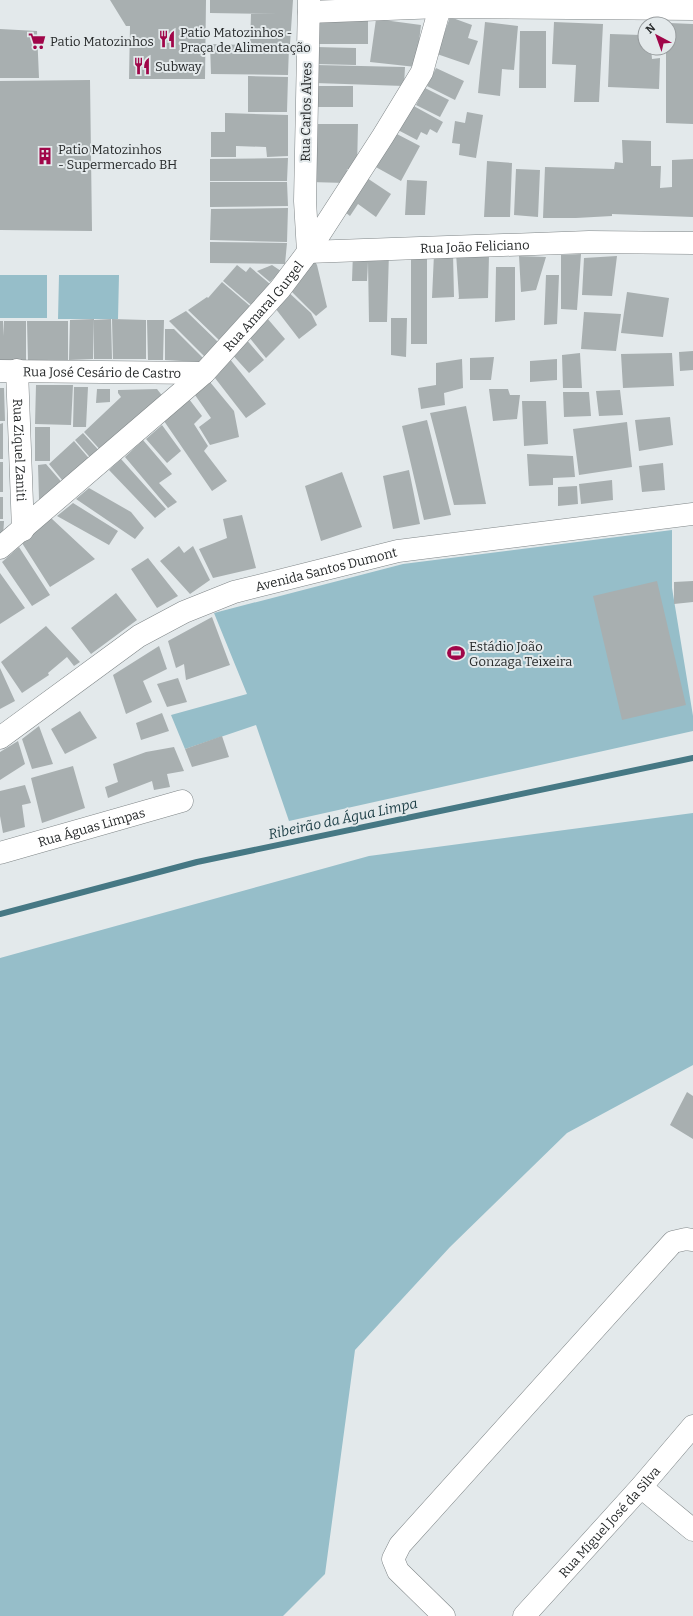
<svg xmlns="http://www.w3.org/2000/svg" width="693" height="1616" font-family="Bitter,serif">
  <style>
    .green { fill: #96bec9 }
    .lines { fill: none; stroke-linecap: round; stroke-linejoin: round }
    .stream { stroke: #467884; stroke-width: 6 }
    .building { fill: #a8afb0 }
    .minor-casing { stroke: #7f8587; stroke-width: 23 }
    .minor { stroke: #fff; stroke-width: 22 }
    .labels { text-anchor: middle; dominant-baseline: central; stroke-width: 4; stroke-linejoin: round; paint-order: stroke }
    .poi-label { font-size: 13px; fill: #26292a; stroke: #e3e9eb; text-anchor: start }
    .street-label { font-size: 13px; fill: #26292a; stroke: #e3e9eb }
    .water-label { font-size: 14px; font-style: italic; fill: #1a3c44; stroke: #e3e9eb }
  </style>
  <rect width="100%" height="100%" fill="#e3e9eb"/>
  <path class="green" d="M0 275H47V318H0Z
    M59 275H119L118 319H58Z
    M672 530V588L693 716V731L289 821 256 725 185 749 171 715 247 694 214 613 403 564Z
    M693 813V1065L567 1133 450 1247 355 1350 325 1574 283 1616H0V958L369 856Z"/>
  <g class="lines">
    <path class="stream" d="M0 914 197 862 693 758"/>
  </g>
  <path class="building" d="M110 0H206L205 79H129L130 26H126Z
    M210 0H293L290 44H250L251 14H278L210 13Z
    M450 17 472 25 468 38 478 41 469 65 437 54Z
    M316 19 368 20V44H316Z
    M376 19 421 25 416 67 370 62Z
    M485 22 518 26 514 70 502 69 500 96 478 93Z
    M554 22 603 24 599 102H574L576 65 552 64Z
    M669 23 693 24V124L666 123V48H669Z
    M643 24 645 25V48H651L652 59 660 58 659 89 608 87 610 34 641 35Z
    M0 29 37 31 39 78H0Z
    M520 31H546V88H519Z
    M210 44 289 46 288 75 211 74Z
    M316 47 356 48V65L315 64Z
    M316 65 405 67 404 86 315 83Z
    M436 68 464 81 455 100 427 86Z
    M248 76 288 77 287 112H248Z
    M90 80 92 231 0 230V81Z
    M311 86H353V107H311Z
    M425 88 449 100 440 117 416 105Z
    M410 104 443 122 437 133 430 129 427 135 421 132 417 140 396 129Z
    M467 112 483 115 476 158 459 155 460 144 452 143 455 121 465 123Z
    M225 113 288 115V156L267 157 266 147 236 146V157H211V132H225Z
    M311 124H358L357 169H347L346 183 310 182Z
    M393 132 420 146 401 181 374 166Z
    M622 140 651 141V166H661L660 188 672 187V160L693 159V217L612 214V216L576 218H543L545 167 614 169 615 162 623 163Z
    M288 158 287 181H210V159Z
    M487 161 512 163 510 217H484Z
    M516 169 540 170 538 217 514 215Z
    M364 176 391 194 376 217 358 204 350 216 341 209Z
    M407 180 427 181 425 215H405Z
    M210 182H287L288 206 210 207Z
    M288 208 287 242 210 240 211 209Z
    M210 242 287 243 285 264 210 263Z
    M353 252H389L387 322H369L368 262 367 281H352Z
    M411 253 427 254V344H411Z
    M453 253 454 297 432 298 434 254Z
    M456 253 489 255 488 298 458 299 459 298Z
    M581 254 577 310 561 309V255Z
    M519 256 546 257 536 290 521 292Z
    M617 256 612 296 582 295 584 258Z
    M314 260 317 265 327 307 316 316 288 288Z
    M237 265 246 272 250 267 270 284 251 305 223 281Z
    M272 265 281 271 270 282 257 271Z
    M496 267H515V320L495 322Z
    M546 275H559L557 324 544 325Z
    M222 282 250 306 235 323 208 298Z
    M286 290 311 313 317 325 299 339 272 304Z
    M627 292 669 298 663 337 621 333Z
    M207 297 235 323 219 340 188 310Z
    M186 311 218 342 205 357 169 321Z
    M584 312 621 314 616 351 581 349Z
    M267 318 285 339 266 358 249 337Z
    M391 318H407L406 357 391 355Z
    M94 319 93 359 69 360 70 320Z
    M111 319 112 359H94V320Z
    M112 319 146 320V359H113Z
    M147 320H164L163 360H148Z
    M0 321H3L4 336V321H26V361L0 362Z
    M27 321H68V360H28Z
    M165 329H174L203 358 199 362 165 360Z
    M245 338 264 360 249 373 229 351Z
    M693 351V370L680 371 679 352Z
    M225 353 266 404 246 418 208 369Z
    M580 353 582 388H563L562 355Z
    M672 353 674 386 623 388 621 354Z
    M494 357 491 380H470V358Z
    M462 359 463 388 444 393 445 405 421 409 418 388 436 385V363Z
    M557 359V380L530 382V361Z
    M210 382 234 411 239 437 210 445 199 427 211 418 195 395Z
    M36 385H73L71 425 35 424Z
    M74 387H88L86 427H73Z
    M0 388H4L5 421H0Z
    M97 389H110V402L96 403Z
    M157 389 164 398 104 454 84 432 121 397 118 393V390Z
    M489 389H508L510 395H520L517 419 493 421Z
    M620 390 623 415 599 416 596 391Z
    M563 392H589L591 416 564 417Z
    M189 399 202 416 194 424 208 446 204 451 227 481 212 491 164 421Z
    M522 401H546L548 444 524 446Z
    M466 406 486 504 454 505 430 413Z
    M670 417 673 445 639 451 635 420Z
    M427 420 451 515 424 520 402 426Z
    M627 422 632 467 579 475 573 429Z
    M3 423V459H0V424Z
    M162 425 181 451 167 463 146 439Z
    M35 427H50V461H35Z
    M83 433 103 455 94 462 75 440Z
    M143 440 172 474 159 483 177 502 168 508 125 457Z
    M74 441 93 463 67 486 49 464Z
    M527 454 573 456 575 477 553 478V485L529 486Z
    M121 459 166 509 155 518 109 470Z
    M0 462H3V492H0Z
    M663 463 665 490 642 492 639 466Z
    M46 464 65 486 51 500 39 499 38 465Z
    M409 470 420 524 393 529 383 476Z
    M342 472 362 527 321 541 305 486Z
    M612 480 613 500 581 504 579 484Z
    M577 486 578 504 558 506V487Z
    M89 488 131 512 144 528 135 539 76 499Z
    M0 497H3V519H0Z
    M73 503 118 531 109 545 57 516Z
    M242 515 256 568 213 578 199 549 227 538 223 519Z
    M51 518 95 559 50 587 22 543Z
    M0 521H4L3 537 0 539Z
    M179 546 184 553 193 546 210 580 190 594 160 561Z
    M19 547 50 595 32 606 2 562Z
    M148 558 178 596 157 608 131 569Z
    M0 573 25 608 0 624Z
    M657 581 686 705 622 720 593 596Z
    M693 581V602L674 604V582Z
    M116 593 137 620 91 654 71 628Z
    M212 617 230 665 186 680 184 664 176 668 168 641Z
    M46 626 80 662 74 666 67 657 48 673 49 675 22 693 1 662Z
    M159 646 167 669 143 681 152 702 126 714 113 675Z
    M0 668 15 701 0 709Z
    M178 678 187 702 167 707 157 684Z
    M80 711 97 738 65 754 51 729Z
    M162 713 169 731 141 740 136 723Z
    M39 726 53 764 32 769 22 739Z
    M222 736 229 757 192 767 185 749Z
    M18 741 25 764 0 780V752Z
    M174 747 184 771 167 774 170 787 154 790 152 781 108 798 105 787 118 782 113 764 146 752Z
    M73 766 85 808 42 823 31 778Z
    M25 785 31 803 22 805 25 827 3 833 0 816V791Z
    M687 1092 693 1096V1139L670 1125Z"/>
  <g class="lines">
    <g class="minor-casing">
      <g id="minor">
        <path id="s1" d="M309 0 305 201 308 252 589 242 693 243"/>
        <path d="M309 12 440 7 693 9"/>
        <path id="s2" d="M17 370 23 530"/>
        <path id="s3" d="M0 371 204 373"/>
        <path id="s4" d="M0 548 204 373 280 289 308 252 383 136 422 72 442 0"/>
        <path id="s5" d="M0 738 139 636 184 612 234 592 398 551 693 514"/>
        <path id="s6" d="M0 853 182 801"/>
        <path d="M641 1487 693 1530"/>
        <path d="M444 1616 398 1571 393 1559 400 1545 673 1242 686 1239 693 1240"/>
        <path id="s7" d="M524 1616 641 1487 693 1426"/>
      </g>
    </g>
    <use href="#minor" class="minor"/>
  </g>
  <defs>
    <g id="restaurant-bare" transform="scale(1.38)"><path d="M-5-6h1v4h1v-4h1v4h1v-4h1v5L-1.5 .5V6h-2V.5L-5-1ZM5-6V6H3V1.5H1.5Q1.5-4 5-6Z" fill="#a00649" stroke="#e3e9eb" stroke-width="2.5" paint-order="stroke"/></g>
    <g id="supermarket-bare" transform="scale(1.38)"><path d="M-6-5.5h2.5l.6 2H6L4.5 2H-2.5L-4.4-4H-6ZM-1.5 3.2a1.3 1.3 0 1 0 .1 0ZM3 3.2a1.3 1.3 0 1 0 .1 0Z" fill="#a00649" stroke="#e3e9eb" stroke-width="2.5" paint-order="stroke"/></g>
    <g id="building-bare" transform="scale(1.38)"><path d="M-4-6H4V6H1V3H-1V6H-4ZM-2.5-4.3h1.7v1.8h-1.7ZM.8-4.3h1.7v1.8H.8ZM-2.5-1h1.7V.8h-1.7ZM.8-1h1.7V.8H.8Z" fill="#a00649" stroke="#e3e9eb" stroke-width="2.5" paint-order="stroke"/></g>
    <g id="stadium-bare" transform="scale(1.38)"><path d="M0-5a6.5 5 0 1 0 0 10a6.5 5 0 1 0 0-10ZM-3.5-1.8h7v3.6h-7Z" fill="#a00649" stroke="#e3e9eb" stroke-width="2.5" paint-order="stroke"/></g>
  </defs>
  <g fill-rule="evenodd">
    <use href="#restaurant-bare" x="167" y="39"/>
    <use href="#supermarket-bare" x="37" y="41"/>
    <use href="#restaurant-bare" x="142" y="66"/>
    <use href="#building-bare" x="45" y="156"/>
    <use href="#stadium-bare" x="456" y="653"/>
  </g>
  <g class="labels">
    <g class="poi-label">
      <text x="180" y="32">Patio Matozinhos -<tspan x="180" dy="15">Praça de Alimentação</tspan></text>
      <text x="50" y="41">Patio Matozinhos</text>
      <text x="155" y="66">Subway</text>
      <text x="58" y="149">Patio Matozinhos<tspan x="58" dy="15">- Supermercado BH</tspan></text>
      <text x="469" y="646">Estádio João<tspan x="469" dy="15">Gonzaga Teixeira</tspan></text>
    </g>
    <g class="street-label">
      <text transform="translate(306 112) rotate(-89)">Rua Carlos Alves</text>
      <text stroke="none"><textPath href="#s1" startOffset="419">Rua João Feliciano</textPath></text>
      <text stroke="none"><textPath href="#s4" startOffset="358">Rua Amaral Gurgel</textPath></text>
      <text stroke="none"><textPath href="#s3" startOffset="102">Rua José Cesário de Castro</textPath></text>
      <text stroke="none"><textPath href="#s2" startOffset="80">Rua Ziquel Zaniti</textPath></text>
      <text stroke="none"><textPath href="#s5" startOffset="372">Avenida Santos Dumont</textPath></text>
      <text stroke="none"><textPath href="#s6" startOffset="95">Rua Águas Limpas</textPath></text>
      <text stroke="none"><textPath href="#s7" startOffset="127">Rua Miguel José da Silva</textPath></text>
    </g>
    <g class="water-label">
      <text transform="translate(343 819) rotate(-12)">Ribeirão da Água Limpa</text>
    </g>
  </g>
  <g transform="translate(657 36) rotate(319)"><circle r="19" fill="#e3e9eb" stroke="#979c9e"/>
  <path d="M0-3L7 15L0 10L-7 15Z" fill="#a00649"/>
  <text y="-6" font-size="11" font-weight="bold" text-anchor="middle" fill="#26292a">N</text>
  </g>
</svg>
